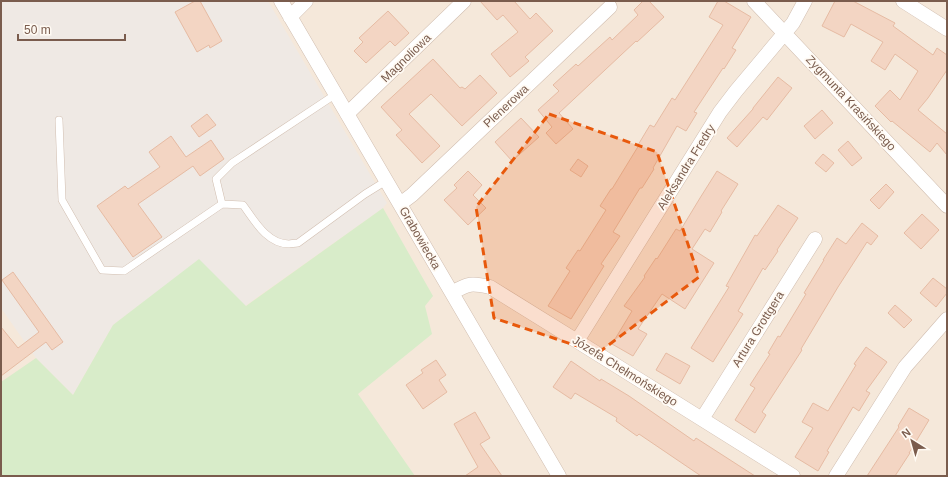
<svg xmlns="http://www.w3.org/2000/svg" width="948" height="477" font-family="Arial,sans-serif">
  <style>
    .residential { fill: #f5e8da }
    .industrial { fill: #efe9e4 }
    .green { fill: #d8ecc9 }
    .building { fill: #f3d5c3; stroke: #e6bba3 }
    .lines { fill: none; stroke-linecap: round; stroke-linejoin: round }
    .lane-casing { stroke: #d1beb0; stroke-width: 8 }
    .street-casing { stroke: #d1beb0; stroke-width: 15 }
    .lane { stroke: #fff; stroke-width: 7 }
    .street { stroke: #fff; stroke-width: 14 }
    .marked { fill: #e8590c; fill-opacity: 0.2; stroke: #e8590c; stroke-width: 3; stroke-dasharray: 8 5; stroke-linejoin: round }
    .labels { text-anchor: middle; dominant-baseline: central; stroke-width: 3.5; stroke-linejoin: round; paint-order: stroke }
    .street-label { font-size: 12px; fill: #7a5c4d; stroke: #fffaf3 }
  </style>
  <rect width="100%" height="100%" fill="#fdf6ec"/>
  <path class="residential" d="M1 1H947V476H1Z"/>
  <path class="industrial" d="M1 1H268L387 203 383 208 245 306 199 260 113 325 73 395 36 358 1 308Z"/>
  <path class="green" d="M383 208 433 296 425 306 432 334 358 394 415 476H1V382L36 358 73 395 113 325 199 259 246 306Z"/>
  <path class="building" d="M195 1H200L222 41 210 48 209 45 197 52 175 12Z
    M480 1H514L530 19 536 13 553 31 525 57 529 61 510 77 491 54 518 32 503 15 497 20Z
    M643 1H649L664 17 637 42 636 41 559 113 573 129 556 144 546 133 552 127 538 110 559 91 553 85 576 64 578 66 610 37 612 40 638 15 634 10Z
    M718 1H724L751 17 732 48 736 50 724 69 723 68 694 112 697 113 686 131 677 126 653 168 654 169 642 188H640L613 232 620 236 601 264 604 266 571 319 548 306 570 271 566 268 578 250 580 251 606 210 600 206 611 189H612L639 145H638L650 125 654 127 672 98 675 100 723 25 709 17Z
    M835 1H853L895 23 893 26 933 55 937 48 947 55V70L928 98 918 110 947 134V155L937 143 930 152 892 121 891 122 875 106 890 90 900 100 918 71 895 54 885 70 871 61 883 42 851 24 844 37 822 26Z
    M388 11 409 33 395 46 390 41 366 63 354 51 363 42 359 38Z
    M433 59 460 88 462 87 465 89 480 75 497 93 462 126 431 94 409 114 440 146 422 163 396 135 402 130 381 107Z
    M778 77 792 88 767 120 763 117 737 147 727 138 753 109V108Z
    M822 110 833 123 815 139 804 126Z
    M207 114 216 125 199 137 191 126Z
    M521 118 539 137 512 161 495 142Z
    M171 136 186 157 211 140 224 159 200 176 193 166 138 204 162 237 133 257 97 206 125 186 128 189 160 167 149 152Z
    M848 141 862 158 852 166 838 150Z
    M823 154 834 163 826 172 815 163Z
    M578 159 588 166 581 177 570 170Z
    M468 171 482 185 473 195 486 208 468 225 444 200 457 188 454 185Z
    M717 171 738 184 721 211 722 212 710 232 705 229 692 249 714 263 685 309 662 294 638 329 647 334 633 356 612 344 632 311 624 306 645 277 644 276 656 258 657 259 676 229 680 231 700 198Z
    M886 184 894 192 879 209 870 200Z
    M778 205 798 218 777 250 778 251 765 270 763 268 738 311 743 314 713 362 691 348 729 287 726 286 755 235 757 236Z
    M922 214 939 230 921 249 904 233Z
    M862 223 878 236 871 245 867 242 838 287 801 349 802 350 762 412 766 415 755 433 735 420 755 388 750 385 770 354 768 353 778 336 780 337 806 294 804 293 824 260H823L837 238 846 244Z
    M13 272 63 342 52 350 46 342 1 376V327L18 348 39 332 2 280Z
    M933 278 947 289V293L936 307 920 293Z
    M895 305 912 320 904 328 888 313Z
    M866 347 887 362 866 391 870 393 859 411 853 407 827 451 829 452 818 471 795 457 813 428 802 422 813 403 828 411 856 365 854 364Z
    M666 353 690 366 680 384 656 370Z
    M436 360 446 375 439 380 447 392 423 409 406 385 423 373 421 370Z
    M571 361 600 381 601 379 629 396 694 441 696 438 755 476H701L639 434 637 436 616 421 617 418 575 393 571 399 553 387Z
    M909 408 929 420 909 453H910L895 476H867L899 427 898 426Z
    M475 412 490 438 480 444 502 476H465L478 467 454 424Z"/>
  <g class="lines">
    <g class="lane-casing">
      <path id="lane" d="M59 120 62 200 102 270 124 271 222 204 243 205C254 220 267 244 289 244 291 244 295 243 298 243L365 194 386 181
        M222 204 216 179 232 163 336 94"/>
    </g>
    <g class="street-casing">
      <path id="street" d="M281 1 559 476
        M754 1 947 206
        M903 1 947 29
        M290 17 306 1
        M347 114 464 1
        M400 204 412 195 610 7
        M452 293C468 283 472 283 490 287L577 341 793 476
        M577 341 720 112 736 91 793 23 805 1
        M702 419 815 239
        M836 476 905 367 947 319"/>
    </g>
    <use href="#lane" class="lane"/>
    <use href="#street" class="street"/>
  </g>
  <path class="marked" d="M549 114 657 152 699 277 598 353 494 318 476 207Z"/>
  <g class="labels">
    <g class="street-label">
      <text transform="translate(406 58) rotate(-44)">Magnoliowa</text>
      <text transform="translate(851 103) rotate(47)">Zygmunta Krasińskiego</text>
      <text transform="translate(506 106) rotate(-43)">Plenerowa</text>
      <text transform="translate(686 167) rotate(-58)">Aleksandra Fredry</text>
      <text transform="translate(420 238) rotate(60)">Grabowiecka</text>
      <text transform="translate(758 329) rotate(-58)">Artura Grottgera</text>
      <text transform="translate(625 371) rotate(32)">Józefa Chełmońskiego</text>
    </g>
  </g>
  <rect width="948" height="477" fill="none" stroke="#7a5c4d" stroke-width="4"/>
  <g transform="translate(912 441) rotate(323)" stroke="#fffaf3" stroke-width="3" paint-order="stroke">
  <path d="M0-3L7 15L0 10L-7 15Z" fill="#7a5c4d"/>
  <text y="-6" font-size="11" font-weight="bold" text-anchor="middle" fill="#7a5c4d">N</text>
  </g>
  <path d="M18 34v6h107v-6" fill="none" stroke="#7a5c4d" stroke-width="2"/>
  <text x="24" y="34" font-size="12" fill="#7a5c4d" stroke="#fffaf3" stroke-width="3" paint-order="stroke">50 m</text>
</svg>
